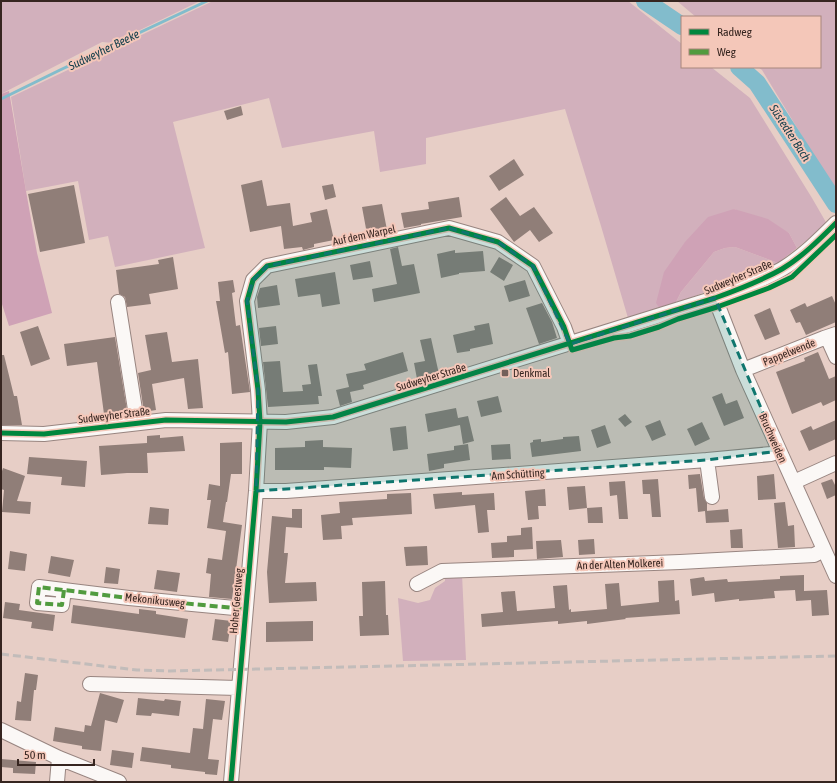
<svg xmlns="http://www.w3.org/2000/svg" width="837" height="783" font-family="'Asap Condensed',sans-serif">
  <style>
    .green { fill: #d2b0bc }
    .forest { fill: #cfa2b6 }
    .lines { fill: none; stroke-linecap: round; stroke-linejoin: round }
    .stream { stroke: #82bccc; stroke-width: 3 }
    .river { stroke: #82bccc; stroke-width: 18 }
    .building { fill: #907e78 }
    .minor-casing { stroke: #988580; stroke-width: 16 }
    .minor { stroke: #fbf8f6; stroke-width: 14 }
    .rail { stroke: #c2bcba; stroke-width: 3; stroke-dasharray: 8 4; stroke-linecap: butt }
    .quiet { stroke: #519b3f; stroke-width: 4; stroke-dasharray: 8 4; stroke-linecap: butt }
    .cycleway-casing { stroke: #f4c7b9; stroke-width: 8 }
    .cycleway { stroke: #00873e; stroke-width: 5 }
    .marked { fill: #0f766e; fill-opacity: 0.2; stroke: #0f766e; stroke-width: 3; stroke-dasharray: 8 5; stroke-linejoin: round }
    .poi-dot { fill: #74605a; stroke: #f4c7b9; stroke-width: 1.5 }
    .labels { text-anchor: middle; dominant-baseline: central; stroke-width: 4; stroke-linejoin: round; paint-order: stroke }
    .street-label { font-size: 11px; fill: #362520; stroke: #f4c7b9 }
    .poi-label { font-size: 11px; fill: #362520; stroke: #f4c7b9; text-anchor: start }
    .water-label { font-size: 12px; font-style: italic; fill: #17414d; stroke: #f4c7b9 }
  </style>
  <rect width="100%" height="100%" fill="#e7cec6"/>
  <path class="green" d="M1 1H200L113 43 102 42 1 94Z
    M213 1H628L682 44V67H711L750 98 812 198 827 224 797 248 789 233 734 209 660 309 628 318 601 226 565 109 426 138V164L380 172 374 131 282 148 269 98 173 122 205 248 115 267 108 236 89 240 78 181 26 191 11 97Z
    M677 1H836V192L762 70 758 67H820V17H696Z
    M735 247 778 263 675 304 681 292 714 252 725 248Z
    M462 574 466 660 403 661 398 598 418 603 430 600 435 588 445 581V576Z"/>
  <path class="forest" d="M9 91 26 191 37 253 52 313 9 326 1 301V94Z
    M734 209 768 219 789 233 797 248 778 263 735 247 725 248 714 252 681 292 675 304 660 309 656 303 664 272 685 242 708 217Z"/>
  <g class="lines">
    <path class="stream" d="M1 99 60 70 207 1"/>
    <path class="river" d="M645 1 682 26
      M739 67 757 83 836 204"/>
  </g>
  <path class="building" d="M241 106 243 115 227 120 224 111Z
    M514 159 524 175 499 191 489 176Z
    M262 180 267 206 290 203 293 226 312 222 310 213 327 209 334 240 314 244V247L303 250 302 247 284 249 281 226 250 232 241 185Z
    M333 184 336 197 325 200 322 186Z
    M74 185 85 243 40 252 28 194Z
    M459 197 462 217 421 224V225L404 228 401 213 429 209 428 202Z
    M506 197 520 216 534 207 553 233 539 242 530 230 514 242 490 209Z
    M382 204 387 230 367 234 362 207Z
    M398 247 402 266 414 264 420 293 374 302 372 289 397 284 390 249Z
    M455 250V253L483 251 485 271 459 273V274L441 278 437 254Z
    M173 257 178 289 149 294 151 304 127 307 125 297 119 294 116 270 159 264 158 260Z
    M499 257 513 265 504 281 490 272Z
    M370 261 373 277 353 280 350 265Z
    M335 272 340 304 322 307 320 294 298 297 295 279Z
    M233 280 235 292 232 293 236 326 240 325 250 392 232 394 228 352 225 353 216 301H220L218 282Z
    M525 280 530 296 509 302 504 286Z
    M277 285 280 305 258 308 257 297 260 288Z
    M832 296 836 305V322L806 335 800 322 796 323 790 310 805 303 807 307Z
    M542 303 552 322 557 338 539 344 526 308Z
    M770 308 780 334 765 340 754 315Z
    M489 323 493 344 470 349V351L457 353 453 335 475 330 474 326Z
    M38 326 50 359 31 366 20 332Z
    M276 326 278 344 261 346 259 328Z
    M167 332 172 362 198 359 203 408 188 409 184 378 152 384 156 410 144 412 138 373 151 370 145 335Z
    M115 337 127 410 104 414 97 362 67 366 64 344Z
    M431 338 439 374 417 379 414 363 425 361 420 340Z
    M403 352 408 371 363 385 364 389 350 392 352 402 340 406 336 390 349 387 346 374 366 370 364 364Z
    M818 352 829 379 836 376V400L823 406 821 402 792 414 776 372 805 361 804 358Z
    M1 355H4L14 396H17L22 425H1Z
    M280 361 283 392 303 391 302 385 311 384 308 365 317 364 322 396H318L319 404 268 407 263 362Z
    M722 393 726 404 737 400 744 418 724 426 712 397Z
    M498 396 502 412 481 417 477 401Z
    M456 408 458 418 468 416 474 441 463 444 460 425 428 432 425 414Z
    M625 414 632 422 625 427 618 419Z
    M660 420 666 435 652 441 645 426Z
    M836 420V439L809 451 800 431 811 426 813 430Z
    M702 422 710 439 695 446 687 429Z
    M605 425 611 443 597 448 591 430Z
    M406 426 408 449 393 451 390 428Z
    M160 435V438L183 436 185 451 147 453 148 473H127L101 475 99 446 147 443V436Z
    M579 436 581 451 532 457 530 443 533 442V440L541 439V442L563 439V437Z
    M323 440V447L352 448 351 468 324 467V470H275V448L305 447V441Z
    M242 442V474H231L227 502H226L223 522 242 525 232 599 209 597 211 574 206 573 208 558 222 560 226 531 207 528 211 500H207L209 484 220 486V443Z
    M468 444 470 460 444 464V468L429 471 427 454 454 450V446Z
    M510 444 511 459 492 460 491 445Z
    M29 457 87 461 85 487 61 485 62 477 27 474Z
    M3 468 25 476 17 501 31 502 30 514 2 512 4 490 1 489V474Z
    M700 474 704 498 707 503V511H706L728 509 729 522 706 523 705 511 698 512 696 488 689 489 688 475Z
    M774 474 776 499 758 500 757 476Z
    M658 479 661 517H652L650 494H643L642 480Z
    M832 479 836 487V495L827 499 821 483Z
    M625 481 628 519H619L617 495 610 496 609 482Z
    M585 486 587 508 569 510 567 487Z
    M545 489 546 506H538L539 519 528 520 525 491Z
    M462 492V495L494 493 495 510H487L489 532 478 533 475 505 435 509 433 494Z
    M411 493 412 514 352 518 353 525 341 526 342 539 323 540 321 515 340 513 339 502 387 499V494Z
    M785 502 788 526 794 525 795 547 778 548 774 503Z
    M150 507 169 509 168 525 148 524Z
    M602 507 603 523H588L587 508Z
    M292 509H302V528L286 527 284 553H288L285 583 316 582 317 601 269 603 267 572 272 516 292 518Z
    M532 527 533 549 514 550V557L492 558 491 543 507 542V536L521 535V528Z
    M742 529 743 548H731L730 530Z
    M594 539 595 554 579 555 578 540Z
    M561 540 563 557 537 559 536 541Z
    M427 546 428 565 406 566 404 547Z
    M10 551 27 554 25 571 8 569Z
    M51 556 74 560 70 577 48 573Z
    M106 567 120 569 118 584 104 583Z
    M157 570 180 573 177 592 154 589Z
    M804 575V591L827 590 829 615 812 616 811 600 796 601 795 590 774 591 775 598 739 601V599L715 602 714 593 692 596 690 579 704 577 705 581 727 579 728 582 780 579V576Z
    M674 580 675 601 679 600 680 614 625 618 626 619 587 624V621L558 624V621L482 627 481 614 503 612 501 592 515 591 517 611 555 608 553 586 567 585 569 610 571 609V612L607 609 605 584 619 583 621 606 659 602 658 581Z
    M385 581 386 615H388L389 635 360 636 359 616H363L362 582Z
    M5 602 20 604 19 610 55 615 53 631 31 628 32 622 3 618Z
    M73 605 139 614V609L156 611V614L188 619 185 638 71 623Z
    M215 619 231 621 228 642 212 640Z
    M313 621V641L266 642V622Z
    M25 673 38 675 36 690H34L31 721 15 720 17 701 21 702Z
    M100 693 124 700 117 723 105 720 101 751 82 749V746L53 741 55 727 84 732 85 725 91 726Z
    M138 698 164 701 165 699 181 701 179 716 152 713 151 716 136 715Z
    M206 699 225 701 222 720 213 719 208 759 219 760 217 775 205 774V772L171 768V765L140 761 142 747 190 753 193 728 203 729Z
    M112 750 134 753 132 768 110 765Z
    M1 759 36 762 35 774 13 773V768L1 767Z"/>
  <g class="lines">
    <g class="minor-casing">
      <path id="minor" d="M715 298 743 370 836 576
        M118 302 137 422
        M827 337 836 357
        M743 370 824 338 836 334
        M1 433 44 434 166 420 286 422 333 417 715 298C737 290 761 281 782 269 802 257 820 239 836 223
        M707 460 712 497
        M794 482 836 463
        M256 491H286L707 460 771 454 779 451
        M417 584 442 571 680 562 814 555 824 550
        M64 590 62 605 37 603 39 587 129 598 245 609
        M90 684 238 688
        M1 730 59 758 119 782
        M57 782 59 758
        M231 782 256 491 260 422 258 390 247 301 253 280 267 266 449 228 498 242 533 266 564 327 570 344"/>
    </g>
    <use href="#minor" class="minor"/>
    <path class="rail" d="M1 654 137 670 170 671 836 656"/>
    <path class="quiet" d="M64 590 62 605 37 603 39 587 129 598 245 609"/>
    <g class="cycleway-casing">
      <path id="cycleway" d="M1 433 44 434 166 420 286 422 333 417 715 298C737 290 761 281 782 269 802 257 820 239 836 223
        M231 782 256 491 260 422 258 390 247 301 253 280 267 266 449 228 498 242 533 266 564 327 572 350 614 338 630 336 659 327 678 319 717 307 769 288 792 277 836 235"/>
    </g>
    <use href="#cycleway" class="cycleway"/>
  </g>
  <path class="marked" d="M449 228 498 242 533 266 570 344 715 298 779 451 707 460 256 491 258 390 247 301 253 280 267 266Z"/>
  <rect class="poi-dot" x="501" y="369" width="8" height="8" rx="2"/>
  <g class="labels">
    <g class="street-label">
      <text transform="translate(364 235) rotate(-12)">Auf dem Warpel</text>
      <text transform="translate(738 277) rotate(-23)">Sudweyher Straße</text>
      <text transform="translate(789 352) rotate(-22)">Pappelwende</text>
      <text transform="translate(431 377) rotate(-17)">Sudweyher Straße</text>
      <text transform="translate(114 415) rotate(-7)">Sudweyher Straße</text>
      <text transform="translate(773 438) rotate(66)">Bruchweiden</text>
      <text transform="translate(518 474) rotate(-4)">Am Schütting</text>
      <text transform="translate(620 564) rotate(-2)">An der Alten Molkerei</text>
      <text transform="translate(155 600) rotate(6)">Mekonikusweg</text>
      <text transform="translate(236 601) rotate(-85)">Hoher Geestweg</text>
    </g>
    <g class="poi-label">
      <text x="513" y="373">Denkmal</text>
    </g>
    <g class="water-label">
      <text transform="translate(104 50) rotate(-26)">Sudweyher Beeke</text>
      <text transform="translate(790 133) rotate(57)">Süstedter Bach</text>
    </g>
  </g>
  <rect width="837" height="783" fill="none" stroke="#362520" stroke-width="4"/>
  <rect x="681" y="16" width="140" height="52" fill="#f4c7b9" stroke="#a8867c"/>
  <rect x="689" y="29" width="20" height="6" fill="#00873e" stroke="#a8867c"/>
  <text x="717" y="36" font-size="12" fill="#362520">Radweg</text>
  <rect x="689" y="49" width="20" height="6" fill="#519b3f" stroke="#a8867c"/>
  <text x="717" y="56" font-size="12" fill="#362520">Weg</text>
  <path d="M18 759v6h76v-6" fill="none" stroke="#362520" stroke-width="2"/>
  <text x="24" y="759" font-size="12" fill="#362520" stroke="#f4c7b9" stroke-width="3" paint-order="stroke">50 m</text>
</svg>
